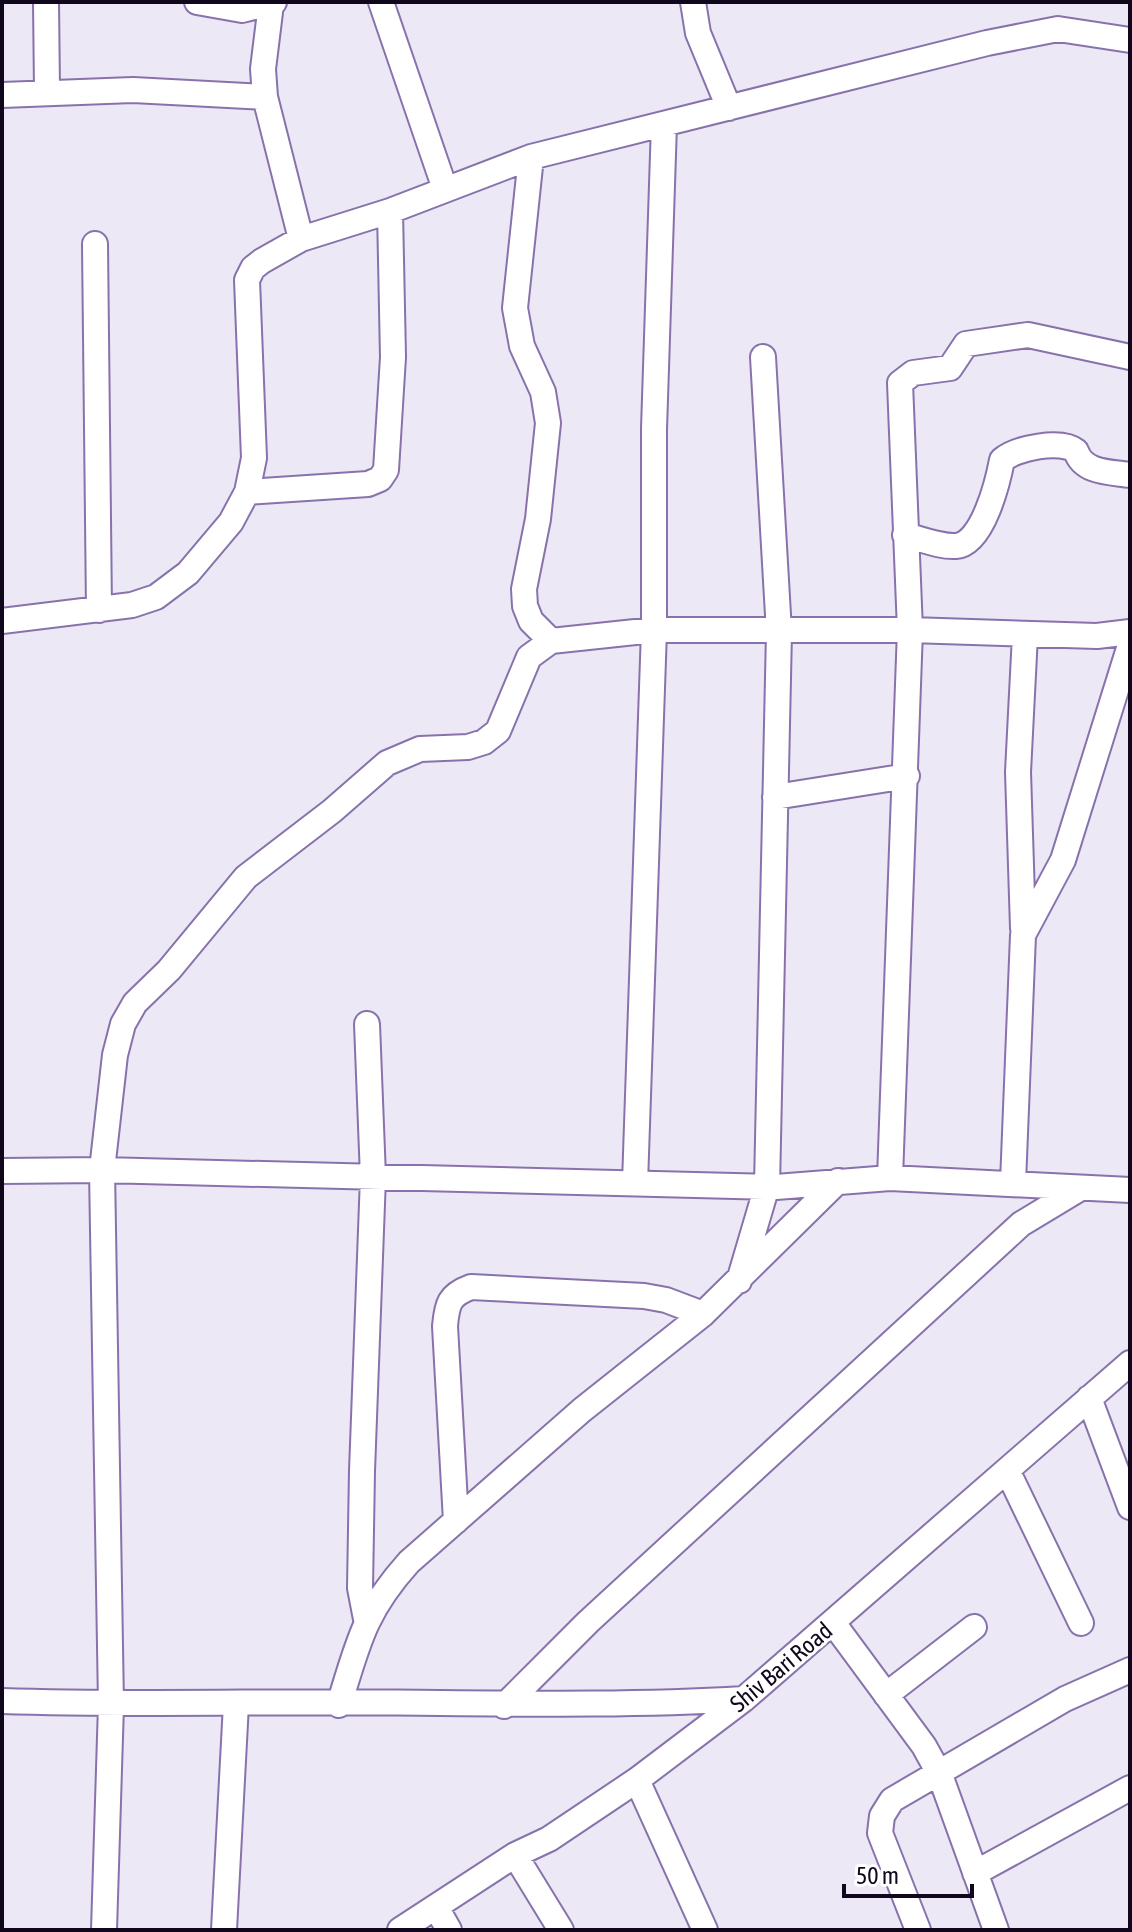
<svg xmlns="http://www.w3.org/2000/svg" width="1132" height="1932" font-family="'Asap Condensed',sans-serif">
  <style>
    .lines { fill: none; stroke-linecap: round; stroke-linejoin: round }
    .minor-casing { stroke: #8872ac; stroke-width: 28 }
    .minor { stroke: #fff; stroke-width: 24 }
    .labels { text-anchor: middle; dominant-baseline: central; stroke-width: 6; stroke-linejoin: round; paint-order: stroke }
    .street-label { font-size: 24px; fill: #10071c; stroke: #fff }
  </style>
  <rect width="100%" height="100%" fill="#ece8f5"/>
  <g class="lines">
    <g class="minor-casing">
      <path id="minor" d="M46 2 47 90
        M197 2 242 10 274 2
        M381 2 445 189
        M693 2 698 33 729 108
        M271 4 263 69 265 97 301 239
        M2 95 133 90 265 97
        M531 157 515 308 522 346 543 392 548 423 538 519 524 589 525 606 531 621 551 641
        M95 244 99 610
        M247 492 368 484 380 479 386 470 393 357 390 211
        M905 535C921 539 940 547 956 546 983 544 998 481 1002 460 1016 448 1061 439 1076 451 1083 473 1110 472 1130 475
        M2 621 132 605 156 597 188 573 231 522 247 492 254 458 247 280 253 268 262 261 301 239 390 211 531 157 987 43 1058 29 1130 40
        M775 797 907 776
        M1023 928 1018 772 1025 635
        M2 1171 102 1170 776 1187 890 1178 1130 1190
        M890 1178 910 630 900 383 913 373 950 368 966 344 1028 335 1130 357
        M635 1183 654 630V429L664 124
        M1013 1183 1023 935 1063 860 1130 645
        M739 1281 767 1186 779 632 763 357
        M1089 1398 1130 1507
        M1007 1470 1081 1623
        M456 1521 445 1326C447 1304 449 1295 471 1287L644 1296 666 1300 703 1314
        M366 1619 360 1588 362 1471 373 1177 367 1024
        M834 1624 924 1746 940 1775 996 1930
        M886 1695 974 1627
        M2 1701C148 1706 294 1700 440 1703 542 1704 642 1705 744 1699
        M339 1705C358 1643 364 1612 409 1562L582 1410 703 1314 838 1181
        M504 1706 588 1622 1021 1224 1079 1189
        M637 1780 705 1930
        M515 1855 561 1930
        M975 1873 1130 1788
        M436 1907 449 1930
        M104 1930 111 1705 102 1170 115 1055 123 1024 135 1003 169 970 246 877 332 811 387 763 420 749 468 747 484 742 498 731 529 657 551 641 654 630H910L1097 636 1130 632
        M224 1930 236 1704
        M400 1930 515 1855 549 1839 637 1780 744 1699 1130 1363
        M918 1930 880 1833 882 1816 892 1800 1065 1699 1130 1670"/>
    </g>
    <use href="#minor" class="minor"/>
  </g>
  <g class="labels">
    <g class="street-label">
      <text transform="translate(781 1667) rotate(-40)">Shiv Bari Road</text>
    </g>
  </g>
  <rect width="1132" height="1932" fill="none" stroke="#10071c" stroke-width="8"/>
  <path d="M844 1884v12h128v-12" fill="none" stroke="#10071c" stroke-width="4"/>
  <text x="856" y="1884" font-size="24" fill="#10071c" stroke="#ffffff" stroke-width="6" paint-order="stroke">50 m</text>
</svg>
